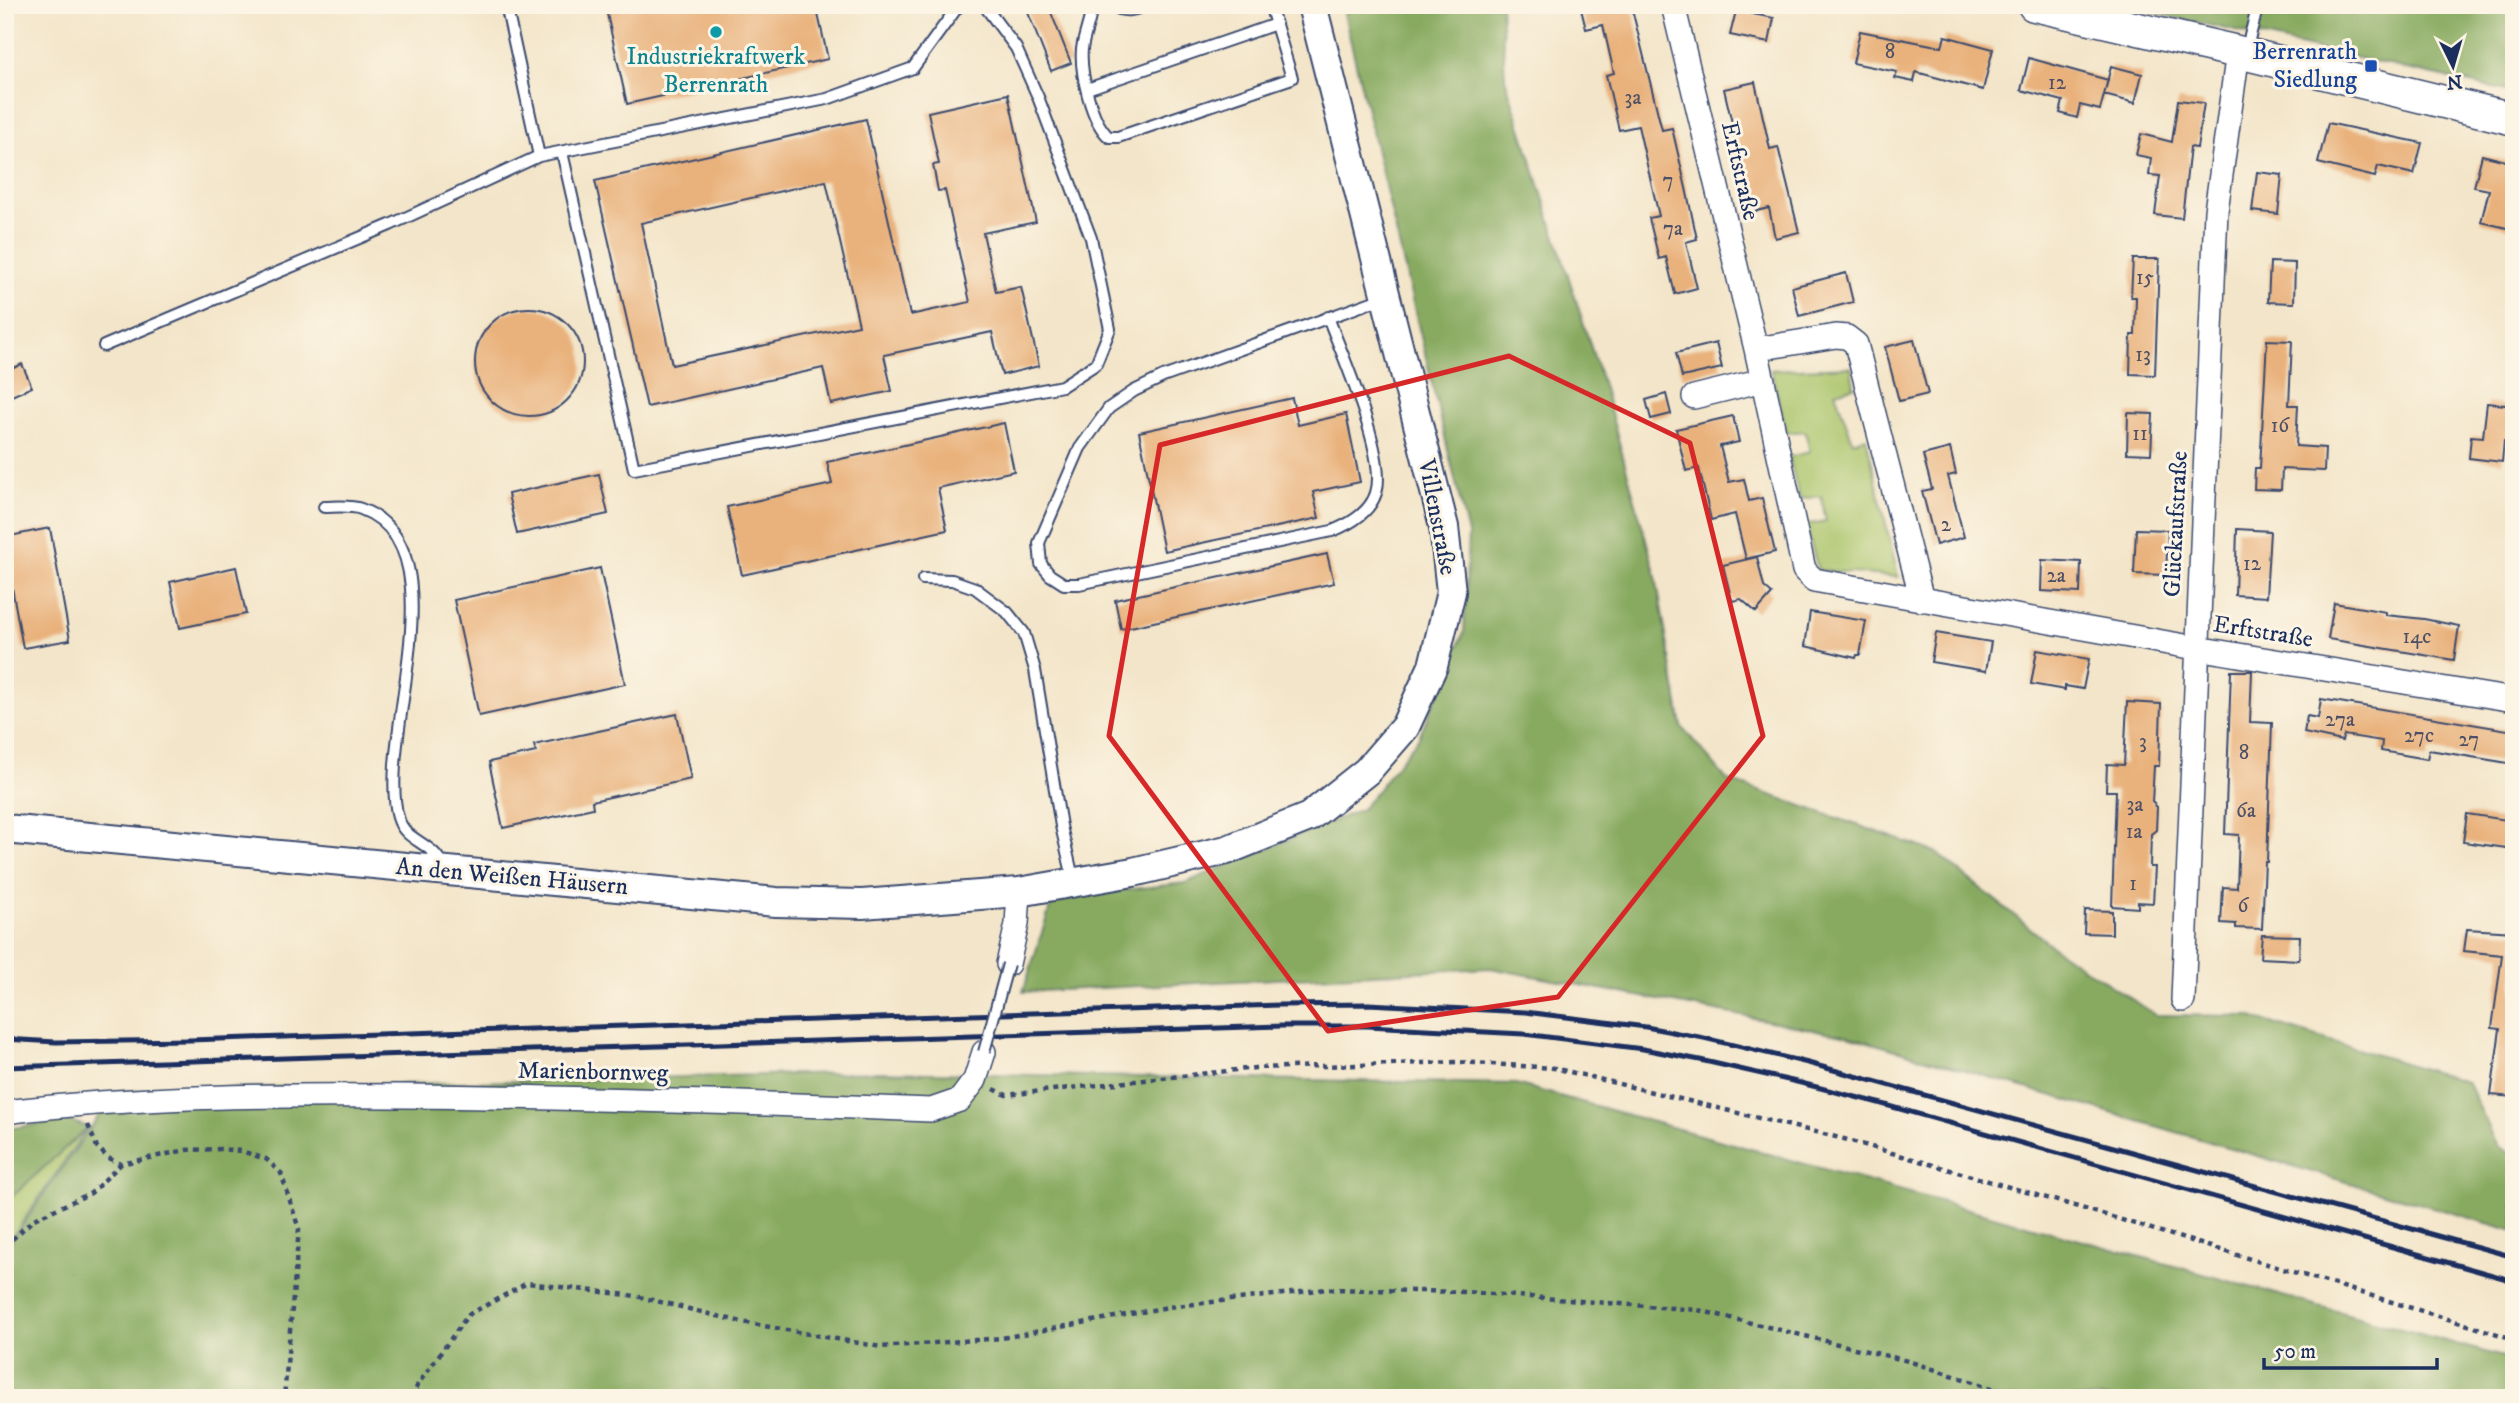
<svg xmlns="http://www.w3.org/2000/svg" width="2519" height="1403" font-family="'IM FELL DW Pica',serif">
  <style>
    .green { fill: #abc56c; stroke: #637a65; stroke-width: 2 }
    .forest { fill: #88aa60; stroke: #526c5f; stroke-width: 2 }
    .building { fill: #e9b27d; fill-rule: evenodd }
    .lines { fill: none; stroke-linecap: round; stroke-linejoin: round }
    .service-casing { stroke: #3b4a6e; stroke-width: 14 }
    .minor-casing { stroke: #3b4a6e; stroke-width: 26 }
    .tertiary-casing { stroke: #3b4a6e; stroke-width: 32 }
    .secondary-casing { stroke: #3b4a6e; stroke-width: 35 }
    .path { stroke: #3b4a6e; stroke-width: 4.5; stroke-dasharray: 5 5; stroke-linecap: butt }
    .service { stroke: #fff; stroke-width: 10 }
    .minor { stroke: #fff; stroke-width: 23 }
    .tertiary { stroke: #fff; stroke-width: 28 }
    .secondary { stroke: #fff; stroke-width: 32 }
    .rail { stroke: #1b2f5e; stroke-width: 5 }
    .service-bridge-casing { stroke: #3b4a6e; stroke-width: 14; stroke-linecap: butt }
    .service-bridge { stroke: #fff; stroke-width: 10 }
    .marked { fill: none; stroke: #d62828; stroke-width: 5; stroke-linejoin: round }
    .culture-dot { fill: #0f9aa8; stroke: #fcf5e5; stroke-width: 2.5 }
    .transit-dot { fill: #1a4fb4; stroke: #fcf5e5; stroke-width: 2.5 }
    .labels { text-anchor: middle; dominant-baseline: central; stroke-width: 6; stroke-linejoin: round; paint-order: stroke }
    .number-label { font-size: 21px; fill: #4e5066 }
    .transit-label { font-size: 24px; fill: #164399; stroke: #fcf5e5; text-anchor: end }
    .culture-label { font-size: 24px; fill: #0d838f; stroke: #fcf5e5 }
    .street-label { font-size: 24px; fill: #1b2f5e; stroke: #fcf5e5 }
  </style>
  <rect width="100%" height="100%" fill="#fcf5e5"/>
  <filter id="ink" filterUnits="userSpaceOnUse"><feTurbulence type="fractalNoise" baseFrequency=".0143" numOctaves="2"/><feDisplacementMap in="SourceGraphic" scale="14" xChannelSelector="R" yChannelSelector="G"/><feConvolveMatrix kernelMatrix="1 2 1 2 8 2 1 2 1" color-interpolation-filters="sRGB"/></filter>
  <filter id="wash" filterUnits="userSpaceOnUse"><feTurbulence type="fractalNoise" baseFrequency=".00686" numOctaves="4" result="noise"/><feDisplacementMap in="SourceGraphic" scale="28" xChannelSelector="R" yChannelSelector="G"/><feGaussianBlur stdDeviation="1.57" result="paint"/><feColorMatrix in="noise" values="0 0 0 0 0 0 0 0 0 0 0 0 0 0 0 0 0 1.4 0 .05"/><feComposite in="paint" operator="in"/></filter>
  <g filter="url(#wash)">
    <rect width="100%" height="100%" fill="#f3e5c9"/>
    <path class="green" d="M1851 367 1854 387 1835 392 1853 442 1866 437 1898 577 1818 570 1806 525 1826 521 1821 496 1800 499 1789 457 1810 452 1805 431 1787 433 1771 370Z
      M88 1127 5 1247V1203Z"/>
    <path class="forest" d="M1342 5H1501L1505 78 1603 385 1655 572 1682 727 1727 780 1935 852 2061 953 2156 1015 2248 1016 2467 1082 2498 1146 2514 1155V1231L1848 1036 1490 968 1023 992 1053 898 1185 883 1362 809 1419 737 1464 632 1468 534Z
      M2118 5H2514V93L2502 90Z
      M879 1072 1516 1084 2514 1360V1398H5V1250L116 1091Z
      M67 1120 88 1127 5 1203V1129Z"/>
    <g id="blocks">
      <path class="building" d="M605 5H816L828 59 627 104Z
        M1025 5H1048L1071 63 1051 71Z
        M1580 5H1631L1662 130 1672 128 1686 188 1697 239 1686 242 1697 288 1675 294 1666 257 1659 259 1649 218 1659 216 1638 126 1619 130 1606 75 1614 73 1603 25 1586 29Z
        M1736 11 1774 18 1769 43 1730 35Z
        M1860 31 1942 47 1945 36 1993 49 1983 90 1916 72 1914 82 1895 78 1897 72 1853 63Z
        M2029 58 2108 80 2100 110 2080 105 2077 118 2060 113 2063 101 2021 90Z
        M2111 66 2142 74 2135 103 2104 95Z
        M1755 82 1770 149 1778 147 1799 232 1775 238 1769 208 1753 212 1724 89Z
        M1008 94 1036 222 983 233 996 292 1021 287 1039 366 1002 375 992 332 884 355 892 391 831 404 823 368 647 407 595 181 866 119 910 315 970 302 945 190 938 191 933 165 939 164 928 112ZM826 181 859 325 672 365 641 223Z
        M2178 100 2204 103 2197 148 2190 147 2182 218 2155 215 2160 176 2149 175 2151 158 2136 155 2141 134 2172 142Z
        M2328 123 2422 143 2414 174 2378 166 2375 177 2318 163Z
        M2482 155 2514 163V217L2511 229 2481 222 2489 190 2474 187Z
        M2257 172 2282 175 2278 214 2252 211Z
        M2133 259H2159L2155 375 2130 374 2131 335H2135L2136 297H2131Z
        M2270 262 2295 263 2294 303 2268 302Z
        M1846 273 1853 302 1799 316 1792 287Z
        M475 362a54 54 0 1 1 108 0a54 54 0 1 1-108 0Z
        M1914 340 1928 394 1899 401 1885 347Z
        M2267 340 2292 341 2289 405H2298L2296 446 2325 448 2324 471 2282 469 2281 490 2254 489 2255 468H2260Z
        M1716 343 1722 368 1682 377 1676 353Z
        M22 364 32 387 5 399V372Z
        M1666 394 1671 414 1651 419 1646 400Z
        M1292 398 1298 425 1346 414 1360 482 1313 492 1319 518 1164 551 1139 432Z
        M2487 403 2514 406V425L2510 441H2504L2502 462 2469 458 2471 436 2483 437Z
        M2128 413 2153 414 2151 454 2127 453Z
        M1733 416 1739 442 1720 446 1729 482 1744 479 1749 501 1762 498 1775 552 1746 559 1735 514 1711 520 1699 468 1686 471 1676 429Z
        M1004 423 1014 471 938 488 947 530 742 575 727 507 832 484 827 462Z
        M1950 448 1956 474 1948 476 1964 537 1936 545 1922 491 1932 489 1923 455Z
        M599 474 608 514 517 534 508 494Z
        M50 528 70 640 23 648 5 549V537Z
        M2136 529 2168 530 2166 575 2134 574Z
        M2237 529 2270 531 2266 597 2235 595Z
        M1327 554 1334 583 1121 629 1115 600Z
        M1757 557 1764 587 1772 594 1756 612 1741 599 1732 601 1723 565Z
        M2042 560 2081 562 2080 593 2041 591Z
        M236 567 246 614 180 628 170 582Z
        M600 568 625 684 479 716 454 600Z
        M2334 603 2386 612V615L2424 619 2459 626 2454 660 2328 639Z
        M1810 612 1866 621 1860 655H1857L1856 658 1805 646Z
        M1936 633 1991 642 1986 671 1931 662Z
        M2037 650 2089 659 2083 689 2065 686V690L2031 684Z
        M2231 671H2252L2250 722 2272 723 2267 862H2265L2262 929 2236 928V924L2221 923 2223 887 2237 888 2239 835 2225 834Z
        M2321 699 2514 731V764L2429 750 2427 759 2381 751 2382 741 2344 735 2342 741 2304 733 2307 716 2318 718Z
        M2127 702 2161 704 2159 766H2154L2152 802 2157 807 2156 830 2151 834 2150 867H2155L2153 903 2138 902V908L2112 906 2116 791H2106L2107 764 2124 765Z
        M677 714 691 779 592 801 593 808 503 828 489 762 536 752 534 745Z
        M2467 814 2514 821V849L2463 842Z
        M2085 910 2112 911V934L2084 933Z
        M2467 929 2514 932 2513 1097 2491 1095 2500 1029 2492 1028 2502 955 2464 951Z
        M2262 935 2300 936 2299 960 2260 958Z"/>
    </g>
  </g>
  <g filter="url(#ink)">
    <use href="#blocks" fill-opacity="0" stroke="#3b4a6e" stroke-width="2"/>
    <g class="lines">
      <g class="service-casing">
        <path id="service" d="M506 5 539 156
          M1092 5C1091 20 1084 34 1082 49 1080 72 1091 122 1109 137H1118L1292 78 1270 5
          M1112 5C1124 14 1134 10 1148 5
          M2246 51 2258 5
          M1087 89 1276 24
          M562 152 634 469 1062 386 1096 364 1110 329 1091 238 1038 97 1016 48 984 5
          M1328 317C1342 355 1388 457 1376 493 1370 512 1350 524 1332 531L1079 584H1064L1050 575 1041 564 1039 543 1080 448 1109 408 1134 391 1163 377 1383 298
          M104 346 390 225 539 156 827 99 913 68 959 5
          M324 507C335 507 350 505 361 509 463 547 376 739 398 817 403 837 421 840 434 853 438 857 441 862 444 866
          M923 579 952 580 975 588 1007 612 1024 633 1035 670 1061 826 1074 882"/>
      </g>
      <g class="minor-casing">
        <path id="minor" d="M1673 5 1756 349 1804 570 1814 580 2196 648 2514 700
          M1756 349 1836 336 1847 337 1856 344 1922 600
          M1694 397 1763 380
          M1008 964 1017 924 1019 892
          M2183 1000 2216 211 2238 52
          M5 1112C137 1096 269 1095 402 1096 578 1097 755 1103 931 1110L960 1100 975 1080 984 1052"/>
      </g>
      <g class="tertiary-casing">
        <path id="tertiary" d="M5 829 776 902 862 904 1019 892 1133 872 1227 850 1309 817 1367 771 1405 727 1433 666 1451 592 1444 527 1312 5"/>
      </g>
      <g class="secondary-casing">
        <path id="secondary" d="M2034 5 2238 52 2514 119"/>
      </g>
      <path class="path" d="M994 1089 1006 1095 1255 1068 1459 1062 1554 1068 1844 1139 2102 1214 2514 1339
        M88 1125 97 1147 108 1158 121 1164 186 1150 221 1149 241 1151 266 1159 281 1173 299 1229 284 1398
        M5 1246 34 1219 91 1193 121 1164
        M412 1398 418 1384 468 1315 527 1283 636 1296 742 1322 881 1347 1002 1338 1168 1307 1327 1289 1465 1292 1698 1310 1908 1361 2023 1398"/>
      <use href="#service" class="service"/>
      <use href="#minor" class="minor"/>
      <use href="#tertiary" class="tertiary"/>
      <use href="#secondary" class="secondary"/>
      <path class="rail" d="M5 1039 56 1042 190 1040 1280 1005 1368 1004 1525 1012 1646 1027 1704 1038 1808 1063 2514 1257
        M5 1067 1282 1026H1367L1524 1034 1643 1049 1700 1060 1801 1083 1875 1102 2514 1281"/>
      <g class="service-bridge-casing">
        <path id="service-bridge" d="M984 1052 1008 964"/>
      </g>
      <use href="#service-bridge" class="service-bridge"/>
    </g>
  </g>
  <path class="marked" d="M1509 356 1690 443 1763 736 1558 997 1328 1031 1109 736 1160 445Z"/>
  <circle class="culture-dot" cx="716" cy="32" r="7"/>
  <rect class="transit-dot" x="2364" y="59" width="14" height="14" rx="3.5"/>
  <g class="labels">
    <g class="number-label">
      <text x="1890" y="52">8</text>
      <text x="2057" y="83">12</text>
      <text x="1633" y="98">3a</text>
      <text x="1668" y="181">7</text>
      <text x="1673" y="229">7a</text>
      <text x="2145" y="278">15</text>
      <text x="2143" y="355">13</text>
      <text x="2280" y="426">16</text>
      <text x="2140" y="434">11</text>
      <text x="1946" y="525">2</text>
      <text x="2252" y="564">12</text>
      <text x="2056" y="576">2a</text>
      <text x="2417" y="637">14c</text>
      <text x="2340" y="720">27a</text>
      <text x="2419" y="736">27c</text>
      <text x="2469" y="740">27</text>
      <text x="2143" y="742">3</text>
      <text x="2244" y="753">8</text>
      <text x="2135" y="805">3a</text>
      <text x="2246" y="811">6a</text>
      <text x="2134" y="832">1a</text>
      <text x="2133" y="884">1</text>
      <text x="2243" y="906">6</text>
    </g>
    <g class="transit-label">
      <text x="2357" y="52">Berrenrath<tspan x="2357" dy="28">Siedlung</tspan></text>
    </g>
    <g class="culture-label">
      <text x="716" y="57">Industriekraftwerk<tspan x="716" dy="28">Berrenrath</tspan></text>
    </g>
    <g class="street-label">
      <text transform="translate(1740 171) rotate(77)">Erftstraße</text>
      <text transform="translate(1437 517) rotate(79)">Villenstraße</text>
      <text transform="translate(2176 524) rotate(-87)">Glückaufstraße</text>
      <text transform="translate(2263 632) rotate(9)">Erftstraße</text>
      <text transform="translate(512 877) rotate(5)">An den Weißen Häusern</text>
      <text transform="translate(593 1072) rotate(1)">Marienbornweg</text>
    </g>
  </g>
  <rect width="2519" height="1403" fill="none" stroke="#fcf5e5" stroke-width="28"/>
  <g transform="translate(2453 66) rotate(175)" stroke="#fcf5e5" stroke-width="5" paint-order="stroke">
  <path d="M0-5L12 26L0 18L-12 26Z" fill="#1b2f5e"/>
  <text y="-10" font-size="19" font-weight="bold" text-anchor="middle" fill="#1b2f5e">N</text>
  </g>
  <path d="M2264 1358v10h173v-10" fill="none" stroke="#1b2f5e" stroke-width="3.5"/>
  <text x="2274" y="1358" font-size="21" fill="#1b2f5e" stroke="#fcf5e5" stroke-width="5" paint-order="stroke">50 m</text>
</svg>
